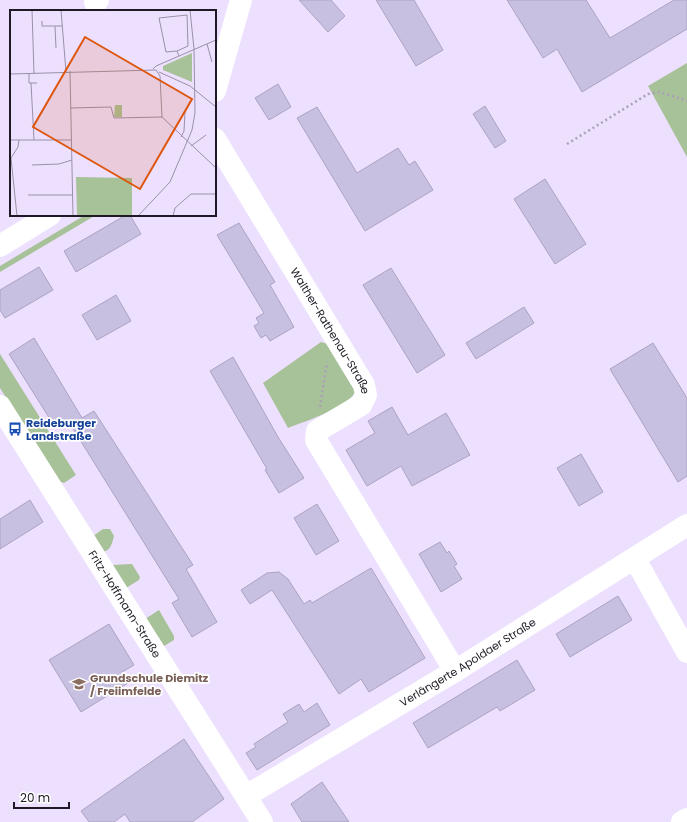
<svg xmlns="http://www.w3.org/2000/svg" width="687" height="822" font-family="Poppins,sans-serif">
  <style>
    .green { fill: #a7c198 }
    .building { fill: #c8c0e0; stroke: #aba3c1 }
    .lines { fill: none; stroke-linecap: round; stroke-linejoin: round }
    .path { stroke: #aaa0b8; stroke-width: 2.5; stroke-dasharray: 2 3; stroke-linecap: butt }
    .minor { stroke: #fff; stroke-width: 22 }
    .labels { text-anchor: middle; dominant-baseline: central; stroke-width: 3.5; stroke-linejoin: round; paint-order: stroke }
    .street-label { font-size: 11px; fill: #1e1924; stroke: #fff }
    .transit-label { font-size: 11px; font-weight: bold; fill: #164399; stroke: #fff; text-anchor: start }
    .education-label { font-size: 11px; font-weight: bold; fill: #785e54; stroke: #fff; text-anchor: start }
    .inset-road { fill: none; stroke: #9a90a7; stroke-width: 1 }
    .view { fill: #de560d; fill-opacity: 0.15; stroke: #de560d; stroke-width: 2 }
    .inset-edge { fill: none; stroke: #1e1924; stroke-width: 2 }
  </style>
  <rect width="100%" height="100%" fill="#ede0ff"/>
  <path class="green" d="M687 63V157L648 86Z
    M85 215H96L0 272V266Z
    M321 342 331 345 357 389C350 407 306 421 288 428L263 383Z
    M0 354 76 475 64 483 58 481 0 388Z
    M103 529H110L114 536C112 543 111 550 103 552L93 536Z
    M132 564 140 577 139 580 126 588 112 565Z
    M159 610 174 636V640L164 646 161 645 145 619Z"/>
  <path class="building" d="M299 0H331L345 16 328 32Z
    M376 0H414L443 50 416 66Z
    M507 0H586L610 38 674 0H687V29L582 92 557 49 543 58Z
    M278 84 291 107 269 120 255 98Z
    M485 106 506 141 495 148 473 114Z
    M317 107 357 173 398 148 409 165 415 161 433 190 365 231 297 118Z
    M545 179 586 244 555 264 514 199Z
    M126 215H130L141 234 76 272 64 251Z
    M239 223 275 282 270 285 294 327 270 341 266 335 261 338 254 326 259 323 256 318 264 313 217 235Z
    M39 267 53 290 5 318 0 310V290Z
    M391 268 445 355 417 373 363 285Z
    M116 295 131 321 97 340 82 315Z
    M524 307 534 323 476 359 466 343Z
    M34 338 82 418 94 411 193 565 186 569 217 622 192 637 172 603 179 599 67 419 55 427 9 354Z
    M653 343 687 398V476L678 482 610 369Z
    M233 357 278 437 304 478 279 493 265 470 267 469 210 371Z
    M392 407 408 435 446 413 470 455 412 486 401 466 367 486 346 450 375 433 368 421Z
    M581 454 603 492 579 506 557 468Z
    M30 500 43 522 0 549V519Z
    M317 504 339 541 316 555 294 518Z
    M440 542 447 553 449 551 457 564 454 566 462 579 441 592 419 554Z
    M371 568 425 658 369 692 361 679 339 694 272 590 250 604 241 590 267 573 279 572 288 579 304 604 310 600 312 603Z
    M618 596 632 620 570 657 556 634Z
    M109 624 134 665 122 672 128 683 81 712 49 660Z
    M517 660 535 690 500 711 497 707 428 748 413 723Z
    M317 703 330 725 257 770 246 753 256 747 254 744 288 722 283 714 299 704 304 712Z
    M184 739 224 799 192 822H130L125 814 114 822H89L81 811Z
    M322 782 349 822H302L291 804Z"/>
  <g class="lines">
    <path class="path" d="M567 144 648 94 660 92 687 101
      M320 407 327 362"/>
    <g class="minor">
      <path d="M95 2 98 0"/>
      <path d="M215 91 241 0"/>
      <path id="s1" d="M215 139 364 385 366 395 361 405 317 431 316 440 455 671"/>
      <path d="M0 246 50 215"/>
      <path id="s2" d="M0 406 262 822"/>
      <path d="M635 559 687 652"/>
      <path id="s3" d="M246 796 455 671 687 525"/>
      <path d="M682 822 687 819"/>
    </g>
  </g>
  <defs>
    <g id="bus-bare" transform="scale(1.08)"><path d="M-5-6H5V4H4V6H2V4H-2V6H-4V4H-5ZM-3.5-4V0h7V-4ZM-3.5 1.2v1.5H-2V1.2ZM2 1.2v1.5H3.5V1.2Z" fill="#1a4fb4" stroke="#fff" stroke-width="2.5" paint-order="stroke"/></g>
    <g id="school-bare" transform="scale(1.08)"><path d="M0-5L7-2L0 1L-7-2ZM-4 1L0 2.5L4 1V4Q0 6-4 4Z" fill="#8d6e63" stroke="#fff" stroke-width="2.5" paint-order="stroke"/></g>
  </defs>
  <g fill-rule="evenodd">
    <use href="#bus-bare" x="15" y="429"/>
    <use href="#school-bare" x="79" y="684"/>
  </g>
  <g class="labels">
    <g class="street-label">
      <text stroke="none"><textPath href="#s1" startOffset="224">Walther-Rathenau-Straße</textPath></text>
      <text stroke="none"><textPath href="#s2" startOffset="234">Fritz-Hoffmann-Straße</textPath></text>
      <text stroke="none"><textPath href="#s3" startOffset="259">Verlängerte Apoldaer Straße</textPath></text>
    </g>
    <g class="transit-label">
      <text x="26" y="423">Reideburger<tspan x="26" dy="13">Landstraße</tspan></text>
    </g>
    <g class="education-label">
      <text x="90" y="678">Grundschule Diemitz<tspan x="90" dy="13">/ Freiimfelde</tspan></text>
    </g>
  </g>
  <g transform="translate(10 10)">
    <rect width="206" height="206" fill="#ede0ff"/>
    <path d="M182 43V72L153 60V56ZM105 95H112V107H104ZM66 167 122 168V206H67Z" fill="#a7c198"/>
    <path class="inset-road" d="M22 0 24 64M51 0 56 62M32 11V16H52M45 16 46 38M197 34 202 52M167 41 178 36 177 5 149 8 156 42 167 41 169 46M143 59 146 56 206 30M60 61 63 206M149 62 180 76 206 97M0 64 146 60 150 66 152 107 206 158M19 64V73H27M21 73 24 130M60 98 101 97 104 108 152 107M171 127 174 121 175 102M0 130H61M181 136 196 125M22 155 49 154 62 150M18 185H63M7 206 1 148 8 137 9 130M128 206 160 172 182 120 185 103 184 39 180 0M163 206 165 198 181 184H206"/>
    <path class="view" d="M75 27 182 89 130 179 23 117Z"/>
    <rect width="206" height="206" class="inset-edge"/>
  </g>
  <path d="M14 802v6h55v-6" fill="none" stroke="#1e1924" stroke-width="2"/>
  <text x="20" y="802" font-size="12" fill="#1e1924" stroke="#ffffff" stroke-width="3" paint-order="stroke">20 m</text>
</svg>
